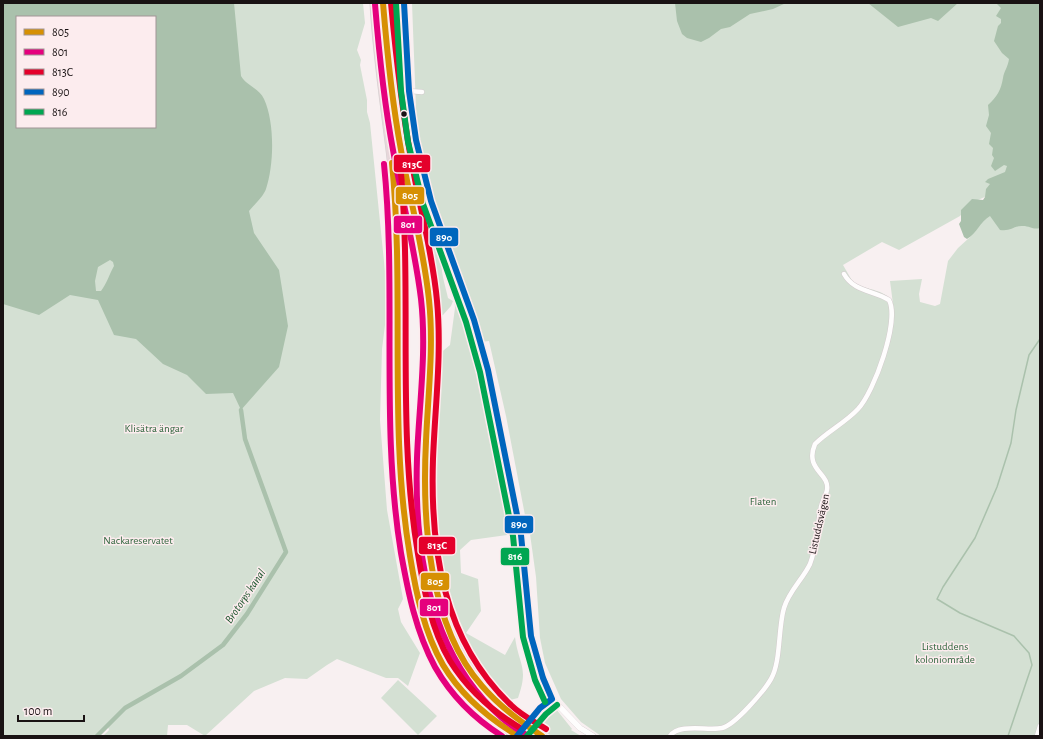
<svg xmlns="http://www.w3.org/2000/svg" width="1043" height="739" font-family="'Alegreya Sans',sans-serif">
  <style>
    .green { fill: #d4e0d3; fill-rule: evenodd }
    .water { fill: #aac1ac; fill-rule: evenodd }
    .lines { fill: none; stroke-linecap: round; stroke-linejoin: round }
    .stream { stroke: #aac1ac; stroke-width: 1.5 }
    .canal { stroke: #aac1ac; stroke-width: 4.5 }
    .minor-casing { stroke: #d3cbcd; stroke-width: 5.5 }
    .tertiary-casing { stroke: #d3cbcd; stroke-width: 6 }
    .motorway-casing { stroke: #d3cfd0; stroke-width: 9 }
    .minor { stroke: #fefdfd; stroke-width: 4.5 }
    .tertiary { stroke: #fefdfd; stroke-width: 5.5 }
    .motorway { stroke: #e7d6da; stroke-width: 8 }
    .motorway-bridge-casing { stroke: #d3cfd0; stroke-width: 9; stroke-linecap: butt }
    .motorway-bridge { stroke: #e7d6da; stroke-width: 8 }
    .bus-1-casing { stroke: #fcecee; stroke-width: 9 }
    .bus-2-casing { stroke: #fcecee; stroke-width: 9 }
    .bus-3-casing { stroke: #fcecee; stroke-width: 9 }
    .bus-4-casing { stroke: #fcecee; stroke-width: 9 }
    .bus-5-casing { stroke: #fcecee; stroke-width: 9 }
    .bus-1 { stroke: #d69003; stroke-width: 6 }
    .bus-2 { stroke: #e5007d; stroke-width: 6 }
    .bus-3 { stroke: #e4002b; stroke-width: 6 }
    .bus-4 { stroke: #0065bd; stroke-width: 6 }
    .bus-5 { stroke: #00a651; stroke-width: 6 }
    .bus-dot { fill: #191213; stroke: #fcecee; stroke-width: 1.5 }
    .labels { text-anchor: middle; dominant-baseline: central; stroke-width: 3; stroke-linejoin: round; paint-order: stroke }
    .park-label { font-size: 11px; fill: #2e653c; stroke: #fcecee }
    .street-label { font-size: 11px; fill: #191213; stroke: #fcecee }
    .water-label { font-size: 12px; font-style: italic; fill: #205830; stroke: #fcecee }
    .line-badge { stroke: #fcecee; stroke-width: 1.5 }
    .badge-label { font-size: 11px; text-anchor: middle; font-weight: bold; fill: #fff }
  </style>
  <rect width="100%" height="100%" fill="#f8f0f1"/>
  <path class="green" d="M3 3H363L365 23 357 50 361 60 360 65 367 100V112L370 123 388 301 382 349 380 420 387 510 403 599 398 609 401 622 420 653 408 686 398 678H386L337 659 327 665 307 679 285 678 254 691 205 736 187 725H168L167 736H103L109 730 108 727 99 736H3ZM17 17H155V127H17Z
    M412 3H1040V736H601L581 722 561 699 545 663 540 638 536 577 530 534 528 531 506 416 489 341 473 343 509 514 507 535 471 540 460 550 461 573 478 579 481 611 466 633 505 655 515 637C519 666 529 667 518 698L510 700 501 693 472 660 454 629 440 558 429 491 438 355 450 345 455 308 454 296 444 252C438 267 445 283 448 298L453 301 451 306 443 315 438 316 427 242 428 219 430 218 439 234 444 250 417 135ZM987 196 993 206 969 238 958 248 948 261 940 304 935 306 920 302 919 294 922 279 890 281 893 304C885 288 869 291 854 284L843 265 882 242 899 250 960 216 971 203Z
    M398 680 437 716 418 735 381 698Z
    M549 707 556 709 572 729 571 730 581 736H552L532 724Z"/>
  <path class="water" d="M3 3H234L241 76C247 86 259 88 264 99 275 123 274 165 266 189 263 197 254 205 249 211L254 233 279 270 288 326 279 367 241 410 233 393 206 394 187 375 163 364 136 339 114 335 98 300 70 295 39 315 3 304ZM17 17H155V127H17ZM110 260 113 262 114 266C109 275 107 283 101 291H96L95 281 98 267Z
    M675 3H786L773 9 750 14 730 27 721 29 709 38 701 42 687 38 682 34 677 21Z
    M868 3H958L938 21 931 18 898 27Z
    M996 3H1040V228C1033 230 1030 226 1023 226 1015 225 1011 232 1000 230L990 216C980 222 977 233 967 239L964 237 959 224 961 221V210L972 199 983 200 985 197 986 189 990 184 985 182 988 179 1005 172 1007 166 1004 165 995 171 991 166 994 158 992 155 993 148 989 144 991 133 986 126 989 115 988 105C997 97 1001 90 1003 78 1004 71 1008 67 1009 59L1002 53 994 41 998 26 1001 23V19L996 16 1001 8Z"/>
  <g class="lines">
    <path class="stream" d="M1008 736 1032 665 1029 653 1014 636 960 613 937 599 943 587 975 538 997 487 1011 443 1016 410 1029 355 1040 339"/>
    <path class="canal" d="M97 736 125 708 181 676 223 645 247 614 286 552 245 439 241 410"/>
    <g class="minor-casing">
      <path id="minor" d="M409 91 422 92
        M517 736 540 708 552 699
        M670 736C679 723 708 731 722 728 735 725 764 691 771 679 781 662 778 628 784 608 789 591 803 579 810 564 817 546 817 526 821 507 822 501 826 496 827 490 830 473 804 470 815 444 828 431 845 423 858 409 874 392 900 321 889 300 873 290 854 292 844 274
        M1037 736 1040 726"/>
    </g>
    <g class="tertiary-casing">
      <path id="tertiary" d="M404 3 409 91 416 140 431 201 474 320 488 370 521 535 531 636 543 678 552 699 580 728 593 736"/>
    </g>
    <g class="motorway-casing">
      <path id="motorway" d="M374 3C378 80 394 156 398 233 400 283 397 332 397 381 396 441 400 500 411 559 416 591 422 625 437 654 453 683 475 707 502 727
        M383 3C387 53 392 102 401 151 410 197 422 243 428 290 435 347 428 403 425 460 422 552 437 653 511 716
        M535 732 542 736"/>
    </g>
    <use href="#minor" class="minor"/>
    <use href="#tertiary" class="tertiary"/>
    <use href="#motorway" class="motorway"/>
    <g class="motorway-bridge-casing">
      <path id="motorway-bridge" d="M511 716 535 732
        M502 727 518 736"/>
    </g>
    <use href="#motorway-bridge" class="motorway-bridge"/>
    <g class="bus-1-casing">
      <path id="bus-1" d="M383 3C387 52 392 102 401 150 410 200 424 250 429 300 434 347 428 394 426 441 422 518 428 625 482 686 500 707 520 721 542 736
        M392 163C405 294 388 426 410 556 416 593 424 632 443 665 461 695 488 718 518 736"/>
    </g>
    <g class="bus-2-casing">
      <path id="bus-2" d="M375 4C379 53 384 102 393 150 402 200 415 249 421 299 427 352 419 405 417 458 414 551 429 654 502 718 510 725 519 730 528 736
        M384 164C397 293 380 424 401 553 408 592 416 632 435 667 451 695 475 719 502 736"/>
    </g>
    <g class="bus-3-casing">
      <path id="bus-3" d="M391 3C396 57 402 111 412 164 420 209 433 255 437 301 442 354 435 406 433 459 430 549 443 641 511 705 521 715 535 722 546 729
        M400 162C413 293 396 424 418 554 424 590 431 629 450 661 468 690 493 712 522 729"/>
    </g>
    <g class="bus-4-casing">
      <path id="bus-4" d="M404 3 409 91 416 140 431 201 474 320 488 370 521 535 531 636 543 678 552 699
        M517 736 540 708 552 699"/>
    </g>
    <g class="bus-5-casing">
      <path id="bus-5" d="M396 3 401 91 408 142 423 204 466 322 480 372 513 536 523 637 535 680 545 702
        M527 736 546 714 557 705"/>
    </g>
    <use href="#bus-1" class="bus-1"/>
    <use href="#bus-2" class="bus-2"/>
    <use href="#bus-3" class="bus-3"/>
    <use href="#bus-4" class="bus-4"/>
    <use href="#bus-5" class="bus-5"/>
  </g>
  <circle class="bus-dot" cx="404" cy="114" r="3.5"/>
  <g class="labels">
    <g class="park-label">
      <text x="154" y="428">Klisätra ängar</text>
      <text x="763" y="501">Flaten</text>
      <text x="138" y="540">Nackareservatet</text>
      <text x="945" y="646">Listuddens<tspan x="945" dy="13">koloniområde</tspan></text>
    </g>
    <g class="street-label">
      <text transform="translate(819 524) rotate(-77)">Listuddsvägen</text>
    </g>
    <g class="water-label">
      <text transform="translate(245 596) rotate(-56)">Brotorps kanal</text>
    </g>
  </g>
  <g class="line-badge">
    <rect x="393" y="154" width="38" height="19" rx="4" fill="#e4002b"/>
    <rect x="395" y="186" width="30" height="19" rx="4" fill="#d69003"/>
    <rect x="393" y="215" width="30" height="19" rx="4" fill="#e5007d"/>
    <rect x="429" y="227" width="30" height="20" rx="4" fill="#0065bd"/>
    <rect x="504" y="515" width="30" height="19" rx="4" fill="#0065bd"/>
    <rect x="418" y="536" width="38" height="19" rx="4" fill="#e4002b"/>
    <rect x="500" y="547" width="30" height="19" rx="4" fill="#00a651"/>
    <rect x="420" y="572" width="30" height="19" rx="4" fill="#d69003"/>
    <rect x="419" y="598" width="30" height="19" rx="4" fill="#e5007d"/>
  </g>
  <g class="badge-label">
    <text x="412" y="168">813C</text>
    <text x="410" y="199">805</text>
    <text x="408" y="228">801</text>
    <text x="444" y="241">890</text>
    <text x="519" y="528">890</text>
    <text x="437" y="549">813C</text>
    <text x="515" y="560">816</text>
    <text x="435" y="585">805</text>
    <text x="434" y="611">801</text>
  </g>
  <rect width="1043" height="739" fill="none" stroke="#191213" stroke-width="8"/>
  <rect x="16" y="16" width="140" height="112" fill="#fcecee" stroke="#a19596"/>
  <rect x="24" y="29" width="20" height="6" fill="#d69003" stroke="#a19596"/>
  <text x="52" y="36" font-size="12" fill="#191213">805</text>
  <rect x="24" y="49" width="20" height="6" fill="#e5007d" stroke="#a19596"/>
  <text x="52" y="56" font-size="12" fill="#191213">801</text>
  <rect x="24" y="69" width="20" height="6" fill="#e4002b" stroke="#a19596"/>
  <text x="52" y="76" font-size="12" fill="#191213">813C</text>
  <rect x="24" y="89" width="20" height="6" fill="#0065bd" stroke="#a19596"/>
  <text x="52" y="96" font-size="12" fill="#191213">890</text>
  <rect x="24" y="109" width="20" height="6" fill="#00a651" stroke="#a19596"/>
  <text x="52" y="116" font-size="12" fill="#191213">816</text>
  <path d="M18 715v6h66v-6" fill="none" stroke="#191213" stroke-width="2"/>
  <text x="24" y="715" font-size="12" fill="#191213" stroke="#fcecee" stroke-width="3" paint-order="stroke">100 m</text>
</svg>
